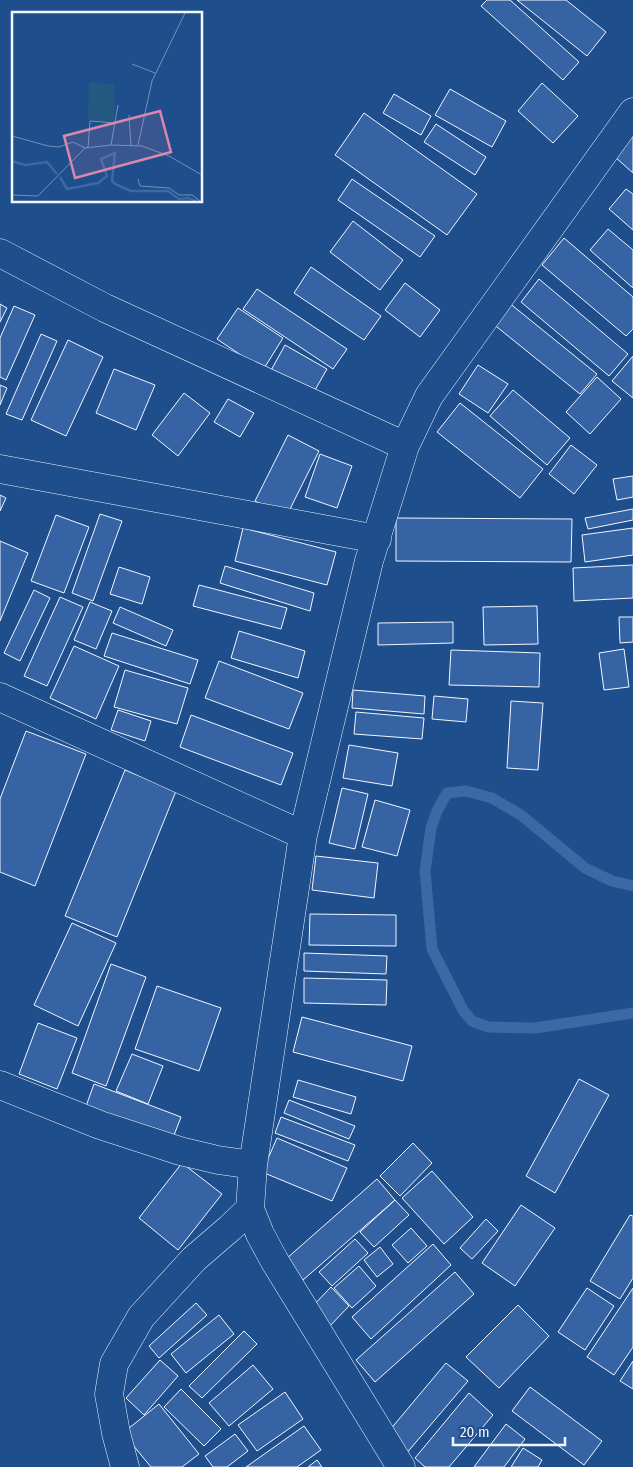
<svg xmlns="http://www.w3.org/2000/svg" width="633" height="1467" font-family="'Fira Sans Condensed',sans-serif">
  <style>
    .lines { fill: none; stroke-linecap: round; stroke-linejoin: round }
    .stream { stroke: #3b69a3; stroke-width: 11 }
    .building { fill: #3563a3; stroke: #f2f6ff }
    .minor-casing { stroke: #f2f6ff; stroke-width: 29 }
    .minor { stroke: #1f4e8c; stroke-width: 28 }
    .inset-river { fill: none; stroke: #3b69a3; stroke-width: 2.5 }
    .inset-road { fill: none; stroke: #7391ba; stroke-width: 1 }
    .view { fill: #da87ad; fill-opacity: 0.15; stroke: #da87ad; stroke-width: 2.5 }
    .inset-edge { fill: none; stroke: #f2f6ff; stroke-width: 2.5 }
  </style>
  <rect width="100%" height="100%" fill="#1f4e8c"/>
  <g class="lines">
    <path class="stream" d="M633 886 612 881 585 868 521 815 492 798 466 791 447 793 437 811 431 828 425 871 432 949 463 1010 472 1021 488 1027 535 1028 633 1013"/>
  </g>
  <path class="building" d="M487 0H510L579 62 563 80 481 6Z
    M517 0H566L606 32 587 56Z
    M542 83 578 116 553 143 518 111Z
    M450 89 506 121 492 147 435 115Z
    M394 94 431 116 421 135 383 113Z
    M364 113 477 194 447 235 335 155Z
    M436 124 486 157 475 175 424 142Z
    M633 134V173L614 156Z
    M352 179 435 236 420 257 338 200Z
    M626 189 633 194V230L609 209Z
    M353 221 403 260 380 290 330 252Z
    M608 229 633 250V288L590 250Z
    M564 238 633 297V329L626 336 542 265Z
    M311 267 381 316 364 340 294 293Z
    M539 279 628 354 609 376 521 302Z
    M405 283 440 310 420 337 385 310Z
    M257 289 347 349 333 369 243 309Z
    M508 302 597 374 580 394 492 323Z
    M0 304 7 308 0 322Z
    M14 306 35 315 6 380 0 377V338Z
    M238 308 283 338 263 370 217 339Z
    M41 334 57 341 22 420 6 414Z
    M68 340 103 357 66 436 31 420Z
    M285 345 327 369 311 397 269 374Z
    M633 356V398L612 381Z
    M478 365 508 384 488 413 459 394Z
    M114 369 155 385 136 430 96 413Z
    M597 377 621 399 590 434 566 412Z
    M0 385 7 388 0 405Z
    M513 390 570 438 547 465 490 416Z
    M184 393 210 413 178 456 152 435Z
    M228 399 254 413 240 437 214 422Z
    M460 403 543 469 520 498 437 432Z
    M288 435 319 451 286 517 255 501Z
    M571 445 597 465 574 494 549 474Z
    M320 454 352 466 337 508 305 497Z
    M633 476V497L617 500 613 479Z
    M0 495 6 498 0 511Z
    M633 509V520L588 529 585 518Z
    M100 514 122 521 93 601 72 593Z
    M56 515 89 527 64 593 31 581Z
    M396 518 572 519 571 562 396 561Z
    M243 528 336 552 327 585 235 561Z
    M633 528V555L585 562 582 535Z
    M0 541 28 553 0 621Z
    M633 565V598L574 601 573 568Z
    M225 566 314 593 310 611 220 583Z
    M119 567 150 577 142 604 110 594Z
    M199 585 287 608 281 629 193 606Z
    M34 590 50 598 20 661 4 653Z
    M60 597 83 607 47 686 24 676Z
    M90 602 112 611 96 649 74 640Z
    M537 606 538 644 484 645 483 607Z
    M120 607 173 630 166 646 113 623Z
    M619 617H633V642L620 643Z
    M453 622V643L378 645V623Z
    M239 631 305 651 298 678 231 658Z
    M112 633 198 660 190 684 104 656Z
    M74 646 119 666 96 719 50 698Z
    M624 649 629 687 604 690 599 653Z
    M451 650 540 653 539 687 449 685Z
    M219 661 303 693 289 729 205 698Z
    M125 670 188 688 177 724 114 707Z
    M353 690 425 696 424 714 352 708Z
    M434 696 468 699 466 722 432 719Z
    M511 701 543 703 538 770 507 768Z
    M118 710 151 721 145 741 111 730Z
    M356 712 424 718 422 739 354 734Z
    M191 715 293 753 281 785 180 747Z
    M26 731 86 754 35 886 0 872V799Z
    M349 745 398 753 392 786 343 778Z
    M125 770 176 791 117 937 65 916Z
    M342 788 368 794 355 849 329 843Z
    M375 800 410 810 397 856 362 847Z
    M316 856 378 863 374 898 312 890Z
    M310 914 396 915V946L309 945Z
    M72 923 116 943 78 1026 34 1005Z
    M304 953 387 956 386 974 304 971Z
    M111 964 146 977 106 1086 72 1073Z
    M304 978 387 980 386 1005 304 1003Z
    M157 986 221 1008 199 1071 135 1049Z
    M302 1017 412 1046 403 1081 293 1052Z
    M38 1023 77 1038 57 1089 19 1074Z
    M132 1054 163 1066 148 1104 116 1091Z
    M579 1079 609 1095 555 1193 526 1176Z
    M298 1080 356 1097 351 1114 293 1097Z
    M94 1084 181 1117 171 1143 85 1109Z
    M289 1100 355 1126 349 1139 284 1113Z
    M281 1117 355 1145 348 1161 275 1133Z
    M277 1138 347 1168 332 1201 262 1172Z
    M413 1143 432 1163 400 1196 380 1176Z
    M182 1163 222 1194 178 1250 139 1218Z
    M432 1171 473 1217 444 1244 402 1198Z
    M377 1179 395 1200 303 1280 286 1259Z
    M395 1200 409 1215 374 1247 360 1232Z
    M521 1205 555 1228 515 1286 482 1263Z
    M630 1215 633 1216V1278L620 1299 590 1281Z
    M486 1219 498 1231 472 1259 460 1248Z
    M411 1228 427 1246 408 1263 392 1245Z
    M355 1239 368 1253 332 1286 319 1272Z
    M433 1244 451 1265 371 1339 352 1317Z
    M380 1247 393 1264 377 1277 364 1260Z
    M359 1266 376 1286 352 1308 334 1288Z
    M455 1272 474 1294 375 1382 356 1360Z
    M331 1287 349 1306 325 1331 307 1312Z
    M587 1288 614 1306 585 1350 558 1332Z
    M633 1288V1347L614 1375 587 1357Z
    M196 1303 207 1315 159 1358 149 1346Z
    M518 1305 549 1336 499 1388 466 1357Z
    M219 1315 234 1334 186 1373 171 1354Z
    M244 1331 257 1344 202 1398 189 1386Z
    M160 1360 178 1376 144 1415 126 1398Z
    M633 1361V1389L620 1381Z
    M446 1363 468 1381 405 1455 384 1437Z
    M253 1365 273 1389 229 1426 209 1403Z
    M530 1387 602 1441 584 1465 512 1411Z
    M181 1389 221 1429 204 1446 164 1407Z
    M285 1392 303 1419 257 1451 238 1425Z
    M469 1393 493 1415 449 1467H425L415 1458Z
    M159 1404 199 1454 182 1467H151L123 1433Z
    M506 1424 525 1439 504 1467H474Z
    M304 1426 321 1450 297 1467H246Z
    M235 1434 248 1451 227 1467H213L205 1456Z
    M523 1448 542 1460 538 1467H511Z
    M317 1460 322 1467H308Z"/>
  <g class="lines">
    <g class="minor-casing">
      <path id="minor" d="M0 253 105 308 405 446
        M0 469 377 539
        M0 697 303 835
        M0 1085 100 1125 180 1151 218 1160 253 1165
        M125 1467 116 1433 109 1394 114 1364 141 1317 194 1259 230 1228 250 1209
        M401 1467 274 1260 260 1234 250 1209 253 1165 303 835 369 561 405 446 429 396 633 112"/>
    </g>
    <use href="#minor" class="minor"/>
  </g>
  <g transform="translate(12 12)">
    <rect width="190" height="190" fill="#1f4e8c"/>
    <path d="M77 70 102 73V111L76 108Z" fill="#245a82"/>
    <path class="inset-river" d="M0 149 13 153 35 150 45 162M48 165 55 177 86 171 95 164 89 147 103 141 100 169 103 172 119 179H156L167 187 176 186 184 189"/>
    <path class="inset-road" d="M120 52 143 61M117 103 119 133M0 124 36 134 47 135 61 130 73 136M99 133 106 93M126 133 140 69 173 1M76 136 78 109 102 111M126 167 128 174 157 176 167 183H180L188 189M0 183 26 184 73 136 99 133 130 134 157 144 190 163"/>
    <path class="view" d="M148 99 159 140 63 166 52 124Z"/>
    <rect width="190" height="190" class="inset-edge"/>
  </g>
  <path d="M453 1437v8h112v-8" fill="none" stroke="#f2f6ff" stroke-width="2.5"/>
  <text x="460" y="1437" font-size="15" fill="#f2f6ff" stroke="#1f4e8c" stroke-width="4" paint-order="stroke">20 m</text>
</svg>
